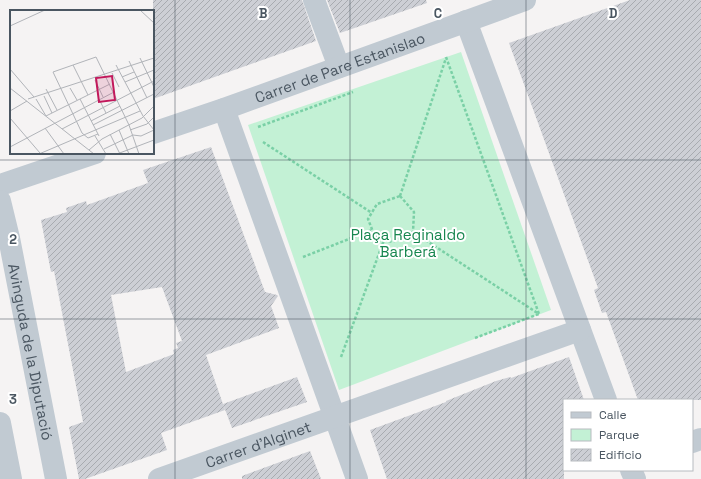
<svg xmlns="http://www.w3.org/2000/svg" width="701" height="479" font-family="'Space Grotesk',sans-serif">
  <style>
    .park { fill: #c3f1d5 }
    .building { fill: url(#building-hatch); fill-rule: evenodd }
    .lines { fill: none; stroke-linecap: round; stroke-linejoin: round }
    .path { stroke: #7ad0a6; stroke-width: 2.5; stroke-dasharray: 3 2; stroke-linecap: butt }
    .minor { stroke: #c1cad2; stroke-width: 22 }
    .grid { fill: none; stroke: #4a5661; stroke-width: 1; stroke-opacity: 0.55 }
    .labels { text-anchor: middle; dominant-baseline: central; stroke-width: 4; stroke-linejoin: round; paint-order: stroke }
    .street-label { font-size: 15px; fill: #4a5661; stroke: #fff }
    .park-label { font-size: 15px; fill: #17864f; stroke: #fff }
    .inset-road { fill: none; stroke: #b1b4b9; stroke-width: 1 }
    .view { fill: #c2185b; fill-opacity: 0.15; stroke: #c2185b; stroke-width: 2 }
    .inset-edge { fill: none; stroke: #4a5661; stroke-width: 2 }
    .grid-label { font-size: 13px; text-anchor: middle; font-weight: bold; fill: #4a5661; stroke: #fff; stroke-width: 4; stroke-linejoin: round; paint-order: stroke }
  </style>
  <defs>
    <pattern id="building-hatch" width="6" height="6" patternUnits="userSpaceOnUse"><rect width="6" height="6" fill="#cdcfd5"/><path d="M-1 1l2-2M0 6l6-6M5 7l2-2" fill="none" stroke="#a8abb0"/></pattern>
  </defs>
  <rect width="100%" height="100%" fill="#f5f3f3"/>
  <path class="park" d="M461 52 551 310 339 390 248 125Z"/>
  <path class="building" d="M153 0H302L316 41 153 99Z
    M327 0H426L427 3 340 33Z
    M630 0H701V400H638L606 312 602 313 594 290 598 288 509 43Z
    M211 147 265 292 277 295 278 296 271 306 279 328 206 355 225 410 161 433 167 450 85 479H79L69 427 83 422 54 271 51 272 41 220 67 212 66 208 86 201 87 205 148 183 143 170ZM162 287 182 341 176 343 178 348 173 350 174 354 126 372 111 295Z
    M569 357 584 400H564V479H387L370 430 446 402V401L496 381 510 377 511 378Z
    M297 377 307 402 232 428 223 404Z
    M310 451 321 479H242V476Z"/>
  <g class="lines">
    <path class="path" d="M446 57 539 314
      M258 127 353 92
      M263 142 372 213
      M400 196 446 58
      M400 196 414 212 413 232 392 242 375 237 368 219 377 204Z
      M413 232 539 314
      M303 257 372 230
      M475 338 539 314
      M341 357 384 240"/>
    <g class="minor">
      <path d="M314 0 339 67"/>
      <path d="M466 21 606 400"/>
      <path d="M224 109 357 479"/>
      <path id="s1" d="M153 133 224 109 525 0"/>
      <path d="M0 185 95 153"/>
      <path id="s2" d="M0 201 9 238 56 479"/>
      <path d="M0 423 11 479"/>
      <path d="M692 442 701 439"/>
      <path d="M631 470 635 479"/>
      <path id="s3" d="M159 479 580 330"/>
    </g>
  </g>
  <path class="grid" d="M175 0V479M350 0V479M526 0V479M0 160H701M0 319H701"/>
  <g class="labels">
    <g class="street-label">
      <text stroke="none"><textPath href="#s1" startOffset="198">Carrer de Pare Estanislao</textPath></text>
      <text stroke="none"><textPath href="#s2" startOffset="154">Avinguda de la Diputació</textPath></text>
      <text stroke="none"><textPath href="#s3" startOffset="105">Carrer d'Alginet</textPath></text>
    </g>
    <g class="park-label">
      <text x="408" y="234">Plaça Reginaldo<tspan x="408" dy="17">Barberá</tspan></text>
    </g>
  </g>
  <g transform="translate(10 10)">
    <rect width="144" height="144" fill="#f5f3f3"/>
    <path class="inset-road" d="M130 0 144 13M0 16 35 0M130 48 144 77M119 51 137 88M63 55 78 85M106 55 133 106 144 120M0 59 24 87M102 63 109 77M112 67 124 62M85 70 93 87M115 72 144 60M0 78 84 144M60 78 67 90M36 79 47 100M34 86 42 103M18 89 144 48M26 89 36 106 100 74M70 89 89 126M89 89 96 103M0 101 17 91M0 108 30 143M81 111 110 96M83 115 144 84M119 115 129 144M35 118 54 144M52 119 144 71M109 120 119 144M120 120 137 114 144 107M88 124 78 128 72 123 43 62 86 47 119 115M100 124 110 144M85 126 96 144M0 137 104 82M94 139 123 125 131 126 144 120M79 140 92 129 132 108 144 96M29 144 130 101M107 144 144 130"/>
    <path class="view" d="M102 66 105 90 89 92 86 68Z"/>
    <rect width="144" height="144" class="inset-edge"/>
  </g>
  <g class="grid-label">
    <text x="263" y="18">B</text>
    <text x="438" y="18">C</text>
    <text x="613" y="18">D</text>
    <text x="13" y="244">2</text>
    <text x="13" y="404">3</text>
  </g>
  <rect x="563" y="399" width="130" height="72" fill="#ffffff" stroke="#b7bbc0"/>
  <rect x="571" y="412" width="20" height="6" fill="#c1cad2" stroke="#b7bbc0"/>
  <text x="599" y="419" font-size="12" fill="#4a5661">Calle</text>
  <rect x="571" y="429" width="20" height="12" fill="#c3f1d5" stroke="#b7bbc0"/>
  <text x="599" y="439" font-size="12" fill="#4a5661">Parque</text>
  <rect x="571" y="449" width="20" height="12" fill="url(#building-hatch)" stroke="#b7bbc0"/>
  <text x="599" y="459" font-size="12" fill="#4a5661">Edificio</text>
</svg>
